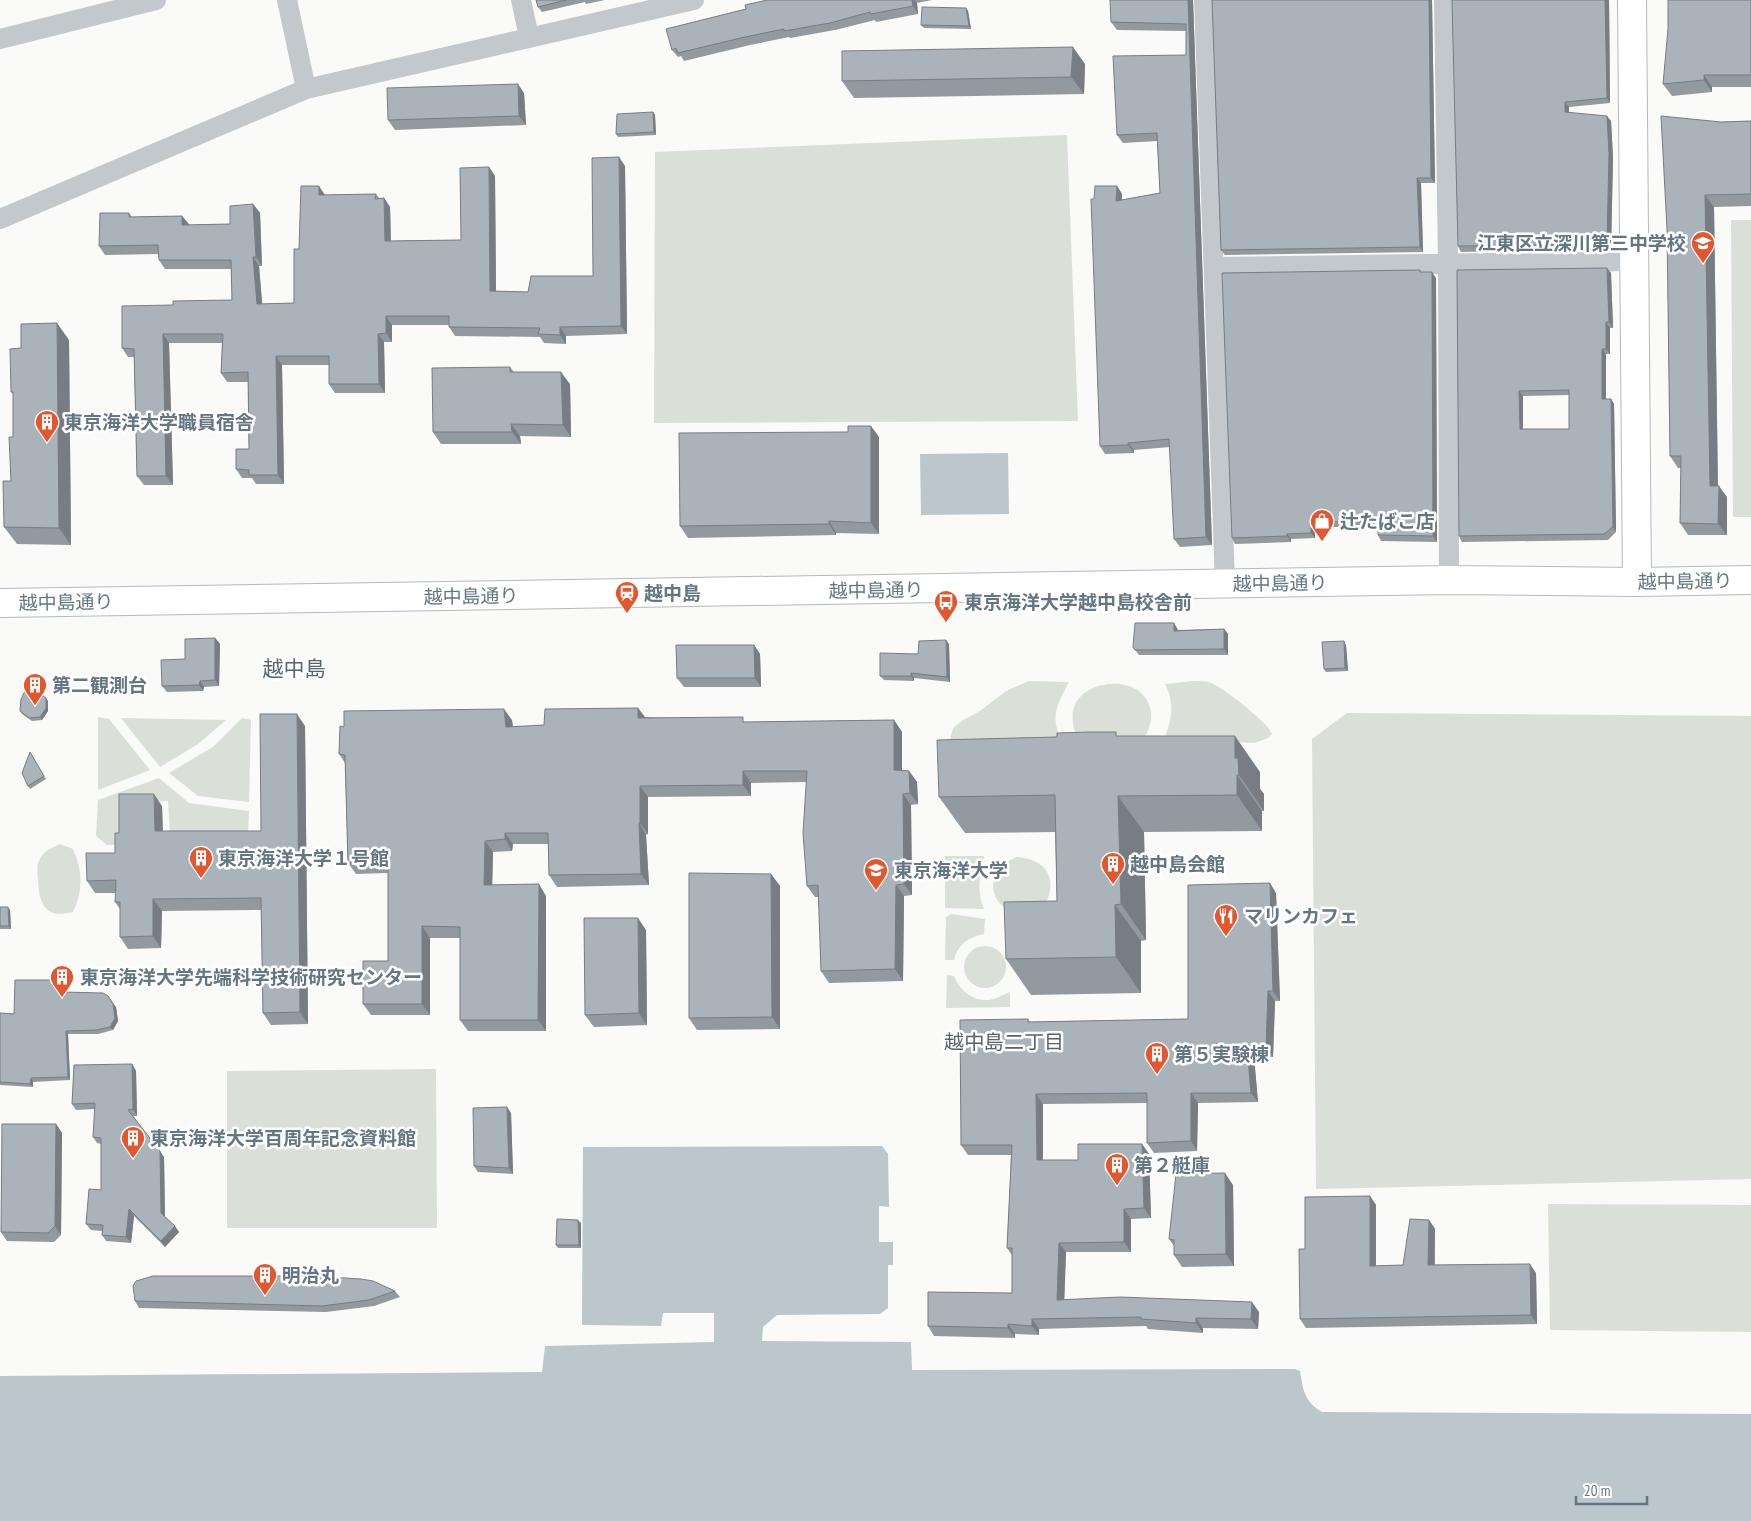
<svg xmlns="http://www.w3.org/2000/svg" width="1751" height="1521" font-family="'PT Sans Narrow','Noto Sans JP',sans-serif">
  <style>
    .green { fill: #dadfd7 }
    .water { fill: #bbc7cb }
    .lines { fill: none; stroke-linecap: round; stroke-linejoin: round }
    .secondary-casing { stroke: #b3babf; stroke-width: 30 }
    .street { stroke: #c3c8cc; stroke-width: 20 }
    .secondary { stroke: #fff; stroke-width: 28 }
    .wall { fill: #929a9f; fill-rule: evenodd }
    .shaded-wall { fill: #777d82 }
    .building { fill: #aab3b9; stroke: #777d82; fill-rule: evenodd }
    .labels { text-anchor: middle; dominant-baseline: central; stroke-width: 5; stroke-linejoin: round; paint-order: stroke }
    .poi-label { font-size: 19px; font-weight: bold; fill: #657683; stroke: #fff; text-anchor: start }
    .street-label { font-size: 19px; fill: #657683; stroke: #fff }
    .neighbourhood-label { font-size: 20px; fill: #57646e; stroke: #fff }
    .quarter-label { font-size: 21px; fill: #57646e; stroke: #fff }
  </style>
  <rect width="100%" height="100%" fill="#fafaf8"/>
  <path class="green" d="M1067 135 1078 421 654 423 655 152Z
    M1731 220H1751V517H1733Z
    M1029 681 1069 682C1056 707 1050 716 1062 743L949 744 953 728 963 720 980 711 1006 691Z
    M1193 681C1198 681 1204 681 1209 682 1220 685 1269 723 1272 734L1268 738 1255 743 1212 741 1163 743C1171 721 1176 705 1165 684Z
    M1108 684C1113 684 1119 683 1124 685 1153 690 1160 723 1139 743L1077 737C1065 709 1078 688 1108 684Z
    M1347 713 1751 716V1179L1316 1189 1312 739Z
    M98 717 109 719 150 770 98 790Z
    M121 718 226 720 198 744 160 767Z
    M242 718 251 720 249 802 198 796 169 773 213 747Z
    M159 778 189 803 249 811 248 834H170L168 801 121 802 118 845H107L96 836 98 800Z
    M60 844 73 849C83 870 83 892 73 912 46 919 39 905 38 880 38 875 36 866 39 861 43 851 51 848 60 844Z
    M945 856H984C980 873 976 891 984 909L945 908Z
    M1017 857C1045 859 1058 877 1046 903L1012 913C984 898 988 867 1017 857Z
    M951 914 985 919 984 934C968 938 958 944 954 960H945L946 917Z
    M964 967a21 21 0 1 1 42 0a21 21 0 1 1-42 0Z
    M947 975 954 976C961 994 980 1006 999 997 1003 995 1006 993 1010 992V1007L946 1008Z
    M436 1069 437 1228H227V1071Z
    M1548 1204 1751 1205V1332L1550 1330Z"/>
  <path class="water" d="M1008 453 1009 514 921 515 920 454Z
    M882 1146 888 1154 889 1207 879 1206V1242H893V1265H888V1308L880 1314 777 1315 763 1327 762 1341 911 1342 912 1370 1295 1369 1300 1371C1303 1391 1305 1402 1322 1412L1751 1414V1521H0V1376L542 1372 545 1346 714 1342V1313H663L661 1326 582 1325 583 1147Z"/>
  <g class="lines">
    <g class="secondary-casing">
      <path id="secondary" d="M1632 0 1637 582
        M0 603 1449 580 1637 582 1751 580"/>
    </g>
    <path class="street" d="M287 0 306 89
      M521 0 529 37
      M1204 0 1225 584
      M1444 0 1448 263 1449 580
      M0 39 156 0
      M0 219 306 89 694 0
      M1215 267 1634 261"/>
    <use href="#secondary" class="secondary"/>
  </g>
  <path class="wall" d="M536 0H605L586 4 585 2 542 12 538 7Z
    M767 0H932L917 3 918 14 876 22 875 20 835 30 790 38 789 37 750 45 684 61 681 56 678 57 672 50 746 9Z
    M1193 0 1212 545 1180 547 1174 539 1170 447 1134 450V453L1105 454 1100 446 1094 199 1117 186 1122 194V200L1160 193 1157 141 1123 143 1117 135 1186 55V31L1117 30 1111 22Z
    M1212 0H1432L1435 183H1421L1423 252 1225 255 1221 250Z
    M1452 0H1609L1610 103 1569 107V112L1611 121 1613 158 1611 249 1461 252 1458 246Z
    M1751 0V87H1712V92L1672 96 1663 84Z
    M966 8 968 11 971 29 924 28 921 25Z
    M1085 64 1084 94 854 98 842 81Z
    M524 93 526 125 395 130 388 120Z
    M653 112 655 115 656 135 618 137 616 134Z
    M1751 121V206L1714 207 1718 486 1727 497V535H1688L1680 523 1681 468H1678L1670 456 1667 229 1721 122Z
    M625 166 627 334 566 336V344L544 343 540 337 455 336 449 327V325H392V342H384L385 393H335L329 384V365H282L284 484H256L252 478H242L236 469 249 449 248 382H227L221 373 222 343H169L173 485H144L137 476 134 357H128L122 348 173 305 232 300 231 269H165L159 260V254L105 255 99 246 129 213 132 217 182 216 189 225 230 224 253 204 260 213 262 266H259L262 304 294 303 299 249 325 195 376 194 379 198H384L390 207 391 241 461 240 489 167 495 176 496 291 528 292 593 276Z
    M1420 270 1421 272 1436 278 1437 542 1381 541 1378 535V525L1315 528V538L1291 539V542L1235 544 1232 538Z
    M1457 270 1611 273 1613 328H1610V354H1606V399H1611L1614 404 1616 532 1608 540 1462 542 1459 536ZM1569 395V429H1523V396Z
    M69 340 71 545 17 544 4 527 11 481 13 437V394L11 392 21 348Z
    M510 367 514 372 570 384 571 437 520 436 521 444H441L433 432Z
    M879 437V534L836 533V535L688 538 680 526Z
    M1177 628 1178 630 1224 629 1228 634V655H1139L1133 647Z
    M215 638 220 644 219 686 204 687 203 691 167 692 162 686 185 659Z
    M949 644 950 682 914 678V681L884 680 880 676 918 654Z
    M754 645 760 654 761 687H684L677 678Z
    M1346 645 1348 671 1326 672 1324 669Z
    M48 701V711L42 720 32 721 22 714 20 711Z
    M638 708 645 717 747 722 894 720 902 732V770L909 771 917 782 918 804 911 805 912 895 904 896 903 981 829 983 821 971 819 897H815L807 886V782L751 783V796L648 797V834L646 835 649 885 557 887 549 875 548 844H513L512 851 493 852 492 885 546 896V1031H468L460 1020V938H430V1015H371L363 1004 388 961V873L356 874 348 863 345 763 339 754 344 727 512 720 513 727 544 725Z
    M305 726 308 1024 271 1025 263 1013 261 910 162 911 161 948 128 949 120 937V909L115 902 116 893H95L87 881 115 853 119 833 162 806 163 831H261Z
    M1119 736 1260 772V789L1264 794V811H1262V831L1144 832 1146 940 1141 941V993L1031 995 1006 959 1057 901 1055 832 965 833 939 797Z
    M30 752 46 779 30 789 28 786Z
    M771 874 780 886V1029L697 1030 689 1018Z
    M1276 893 1280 1001H1275L1273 1057H1254L1258 1102 1198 1103 1197 1151 1154 1153 1147 1143V1103L1043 1104V1160H1078L1142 1144 1149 1154 1151 1218 1131 1219V1252H1066L1064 1299 1259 1312 1258 1329 1203 1328V1333L1148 1329 1146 1326 1039 1329V1335L1015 1334V1338L934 1336 928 1326 1012 1293V1255L1007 1248 1011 1155H968L961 1145 1028 1019 1030 1022 1188 1019Z
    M0 907 10 910 11 929H0Z
    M646 930 647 1025 594 1027 585 1015Z
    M59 980 61 983 64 992 116 1007 118 1021 113 1030 98 1034H68L70 1080 33 1082V1087L0 1085V1013L14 1014Z
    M132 1064 136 1071 137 1116H133L164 1157 165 1217 179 1232 165 1247 134 1216 131 1243 106 1241 102 1235V1231L91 1230 86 1224 101 1190V1144L97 1143 93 1137 95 1109 76 1110 72 1104Z
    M511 1113 513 1174 478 1172 474 1166Z
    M56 1124 62 1133 61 1235 54 1242 7 1241 1 1232Z
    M1233 1185 1234 1266 1182 1267 1174 1255V1246L1169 1239Z
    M1370 1196 1376 1205V1266L1403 1265 1429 1220 1435 1229V1265L1536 1273 1537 1324 1306 1328 1300 1319 1305 1249Z
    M581 1223V1248H558L556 1245Z
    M395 1291 400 1297 374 1306 326 1312 139 1308 135 1301Z"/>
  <path class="shaded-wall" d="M912 0H914L917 3 918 14 913 6Z
    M1188 0H1193L1212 545 1206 537Z
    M1429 0H1432L1435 183 1431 178Z
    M1605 0H1609L1610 103 1607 98Z
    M966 8 968 11 971 29 969 26Z
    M1073 47 1085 64 1084 94 1071 77Z
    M1704 75 1712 87V92L1704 80Z
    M518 84 524 93 526 125 519 116Z
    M1565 102 1569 107V117L1565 112Z
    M653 112 655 115 656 135 654 132Z
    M1607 116 1611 121 1613 158 1611 249 1607 244Z
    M619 157 625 166 627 334 621 326Z
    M489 167 495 176 496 299 490 291Z
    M1417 178 1421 183 1423 252 1420 247Z
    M319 186 325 195H319Z
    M1117 186 1122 194V208L1116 201Z
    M1705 195 1714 207 1718 497 1710 486Z
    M384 198 390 207 391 250 385 241Z
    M253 204 260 213 262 266 256 257Z
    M182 216 189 224V234L182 225Z
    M253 257 259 266 263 313 257 304Z
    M1607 268 1611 273 1613 328 1609 322Z
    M1432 272 1436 278 1437 542 1433 536Z
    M386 316 392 325V342L386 333Z
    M1606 322 1610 328V354L1606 349Z
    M57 323 69 340 71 545 59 528Z
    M560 327 566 336V344L560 335Z
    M163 334 169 343 173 485 166 476Z
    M378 334 384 342 385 393 379 384Z
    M1602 349 1606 354V404L1602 399Z
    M276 356 282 365 284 484 278 475Z
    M561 372 570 384 571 437 563 425Z
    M1519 391 1523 396V434L1520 429Z
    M1611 399 1614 404 1616 532 1613 527Z
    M511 424 520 436 521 444 512 432Z
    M871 426 879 437V534L871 523Z
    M1128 443 1134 450V453L1128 445Z
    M1719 486 1727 497V535L1718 524Z
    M829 521 836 533V535L829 524Z
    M1311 523 1315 528V538L1311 533Z
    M1287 534 1291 539V542L1287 536Z
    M1174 623 1177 628 1178 636 1174 631Z
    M1224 629 1228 634V655L1224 649Z
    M215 638 220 644 219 686 215 680Z
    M946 640 949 644 950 682 947 677Z
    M1344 641 1346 645 1348 671 1345 668Z
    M754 645 760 654 761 687 755 678Z
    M911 673 914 678V681L911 676Z
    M200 681 204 687 203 691 199 685Z
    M46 698 48 701V711L42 720 40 717Z
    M638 708 646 719 638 718Z
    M504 709 512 720 514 738 506 727Z
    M297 714 305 726 308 1024 300 1012Z
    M894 720 902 732V781L894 770Z
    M1235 736 1260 772V789L1264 794V811L1239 775 1235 758Z
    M743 771 751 783V796L743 785Z
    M909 771 917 782 918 804 910 793Z
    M1237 775 1262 811V831L1237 795Z
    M640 786 648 797V834L640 823Z
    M154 794 162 806 163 843 155 831Z
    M903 794 911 805 912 895 904 884Z
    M1118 796 1144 832 1146 940 1121 904Z
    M639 823 646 835 649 885 641 874Z
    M505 833 513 844 512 851 505 839Z
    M485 841 493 852 492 896 484 885Z
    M771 874 780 886V1029L772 1017Z
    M1270 883 1276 893 1280 1001 1273 991Z
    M539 884 546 896V1031L538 1020Z
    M896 885 904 896 903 981 895 969Z
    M153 899 162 911 161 948 153 936Z
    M1115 905 1141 941V993L1116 957Z
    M8 907 10 910 11 929 9 926Z
    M638 918 646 930 647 1025 639 1013Z
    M422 926 430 938V1015L422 1004Z
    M59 980 61 983 64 995 62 992Z
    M1268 991 1275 1001 1273 1057 1266 1047Z
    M108 996 116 1007 118 1021 113 1030 110 1027Z
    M66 1031 68 1034 70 1080 68 1077Z
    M1247 1047 1254 1057 1258 1102 1251 1093Z
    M132 1064 136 1071 137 1116 133 1109Z
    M31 1078 33 1082V1087L30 1084Z
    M1191 1093 1198 1103 1197 1151 1191 1141Z
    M1036 1094 1043 1104V1170L1037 1160Z
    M507 1107 511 1113 513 1174 509 1168Z
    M56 1124 62 1133 61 1235 55 1226Z
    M1142 1144 1149 1154 1151 1218 1144 1208Z
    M160 1151 164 1157 165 1219 161 1213Z
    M1225 1173 1233 1185 1234 1266 1226 1254Z
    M1370 1196 1376 1205V1275L1370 1266Z
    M129 1209 134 1216 131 1243 126 1237Z
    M1124 1209 1131 1219V1252L1124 1242Z
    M578 1220 581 1223V1248L579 1245Z
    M1429 1220 1435 1229 1434 1274 1428 1265Z
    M175 1226 179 1232 165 1247 161 1241Z
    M1059 1243 1066 1252 1064 1309 1057 1300Z
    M1530 1264 1536 1273 1537 1324 1531 1315Z
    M1252 1302 1259 1312 1258 1329 1251 1319Z
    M1196 1318 1203 1328V1333L1196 1323Z
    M1032 1319 1039 1329V1335L1032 1326Z
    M1008 1324 1015 1334V1338L1008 1328Z"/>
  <path class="building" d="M536 0H566L538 7Z
    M767 0H912L913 6 871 14 870 12 830 23 784 31V29L745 37 678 53 676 48 672 50 666 29 746 9 745 5Z
    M1110 0H1188L1206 537 1174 539 1169 439 1128 443V445L1100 446 1091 199H1094L1095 186H1117L1116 201 1160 193 1157 133 1117 135 1113 56 1186 55V24L1111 22Z
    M1212 0H1429L1431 178H1417L1420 247 1221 250Z
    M1452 0H1605L1607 98 1565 102V112L1607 116 1609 153 1607 244 1458 246Z
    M1668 0H1751V75H1704V80L1663 84 1668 29Z
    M922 7 966 8 969 26 921 25Z
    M1073 47 1071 77 842 81V51Z
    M518 84 519 116 388 120 387 88Z
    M653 112 654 132 616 134 617 114Z
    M1661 116 1721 122 1751 121V194L1705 195 1710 486H1719L1718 524 1680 523 1681 456H1670L1667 229Z
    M619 157 621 326 560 327V335L538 334 540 328 449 327V316H386V333L378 334 379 384H329V356H276L278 475H249V470L236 469V449H249L248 372 221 373 223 334H163L166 476H137L134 349 122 348V306L173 305V301L232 300 231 260H159L158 245 99 246 100 213H129V217L182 216V225L230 224V206L253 204 256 257H253L257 304 294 303V249H299L301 186H319V195L376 194 375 199 384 198 385 241 461 240 460 168 489 167 490 291 528 292 531 276H593L592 158Z
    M1607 268 1609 322H1606V349H1602V399H1611L1613 527 1604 534 1459 536 1457 270ZM1569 390V429H1520L1519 391Z
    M1420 270V272H1432L1433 536 1378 535V520L1311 523V533L1287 534V536L1232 538 1222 273Z
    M57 323 59 528 4 527 3 481H11L9 437H13V392H11L10 349 21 348V324Z
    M510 367V372H561L563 425 511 424 512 432H433L432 368Z
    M848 426H871V523L829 521V524L680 526 679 433 848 432Z
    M1135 623H1174V631L1224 629V649L1135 650 1133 647Z
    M215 638V680L200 681 199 685 162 686 161 660 185 659V639Z
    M946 640 947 677 911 673V676H880V653L918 654 919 641Z
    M1344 641 1345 668 1324 669 1322 642Z
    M676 645H754L755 678H677Z
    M25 691H36L46 698V708L40 717 29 718 20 711 21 699Z
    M638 708V718L743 717V722L894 720V770L909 771 910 793 903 794 904 884 896 885 895 969 821 971 818 885 807 886 803 833 807 771H743V785L640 786V823H639L641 874 549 875 548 833H505V839L485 841 484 885 539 884 538 1020H460V927L422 926V1004H363V961H388V862L348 863 345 755 339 754 340 726 344 727V711L504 709 506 727 544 725 545 709Z
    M260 714H297L300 1012 263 1013 261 898 153 899V936L120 937V902H115L116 880 87 881 86 853H115V833H119V794H154L155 831H261Z
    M1090 732H1116V736H1235V758H1238L1239 775H1237V795L1118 796 1121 904 1115 905 1116 957 1006 959 1004 902 1057 901 1055 795 939 797 937 740 1057 737V733Z
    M30 752 44 776 28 786 22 773Z
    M689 873 771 874 772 1017 689 1018Z
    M1270 883 1273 991H1268L1266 1047H1247L1251 1093H1191V1141L1147 1143V1093L1036 1094 1037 1160H1078V1144H1142L1144 1208 1124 1209V1242L1059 1243 1057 1300 1120 1297 1252 1302 1251 1319 1196 1318V1323L1141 1319V1317L1032 1319V1326L1008 1324V1328L928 1326V1292L1012 1293V1248H1007L1012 1145H961L960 1020 1028 1019V1022L1188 1019V885Z
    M0 907H8L9 926H0Z
    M584 918H638L639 1013 585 1015Z
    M15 980H59L62 992 103 993 108 996 113 1004 115 1018 110 1027 96 1030 66 1031 68 1077 31 1078 30 1084 0 1082V1013L14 1014Z
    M132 1064 133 1109 128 1110 160 1151 161 1213 175 1226 161 1241 129 1209 126 1237 102 1235 103 1225 86 1224 89 1189 101 1190V1138L93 1137 95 1103 72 1104 74 1065Z
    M507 1107 509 1168 474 1166 473 1108Z
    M2 1124H56L55 1226 48 1233 1 1232Z
    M1225 1173 1226 1254 1174 1255V1240L1169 1239 1176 1174Z
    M1370 1196V1266L1403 1265 1410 1219 1429 1220 1428 1265 1530 1264 1531 1315 1300 1319 1299 1249H1305V1197Z
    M557 1219 578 1220 579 1245H556Z
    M153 1276H313L361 1279 373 1281 395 1291 369 1300 322 1306 135 1301 133 1286 136 1281Z"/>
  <defs>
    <g id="school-pin" transform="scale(1.25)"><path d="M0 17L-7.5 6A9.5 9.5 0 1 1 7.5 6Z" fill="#e4572e" stroke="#fff"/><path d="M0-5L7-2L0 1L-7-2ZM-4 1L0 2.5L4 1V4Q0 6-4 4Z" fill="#fff"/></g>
    <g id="building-pin" transform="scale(1.25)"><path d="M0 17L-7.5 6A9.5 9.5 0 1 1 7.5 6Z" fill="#e4572e" stroke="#fff"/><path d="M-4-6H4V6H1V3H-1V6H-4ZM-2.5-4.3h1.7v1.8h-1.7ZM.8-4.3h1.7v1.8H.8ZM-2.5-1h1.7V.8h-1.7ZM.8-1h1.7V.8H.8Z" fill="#fff"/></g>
    <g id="shop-pin" transform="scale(1.25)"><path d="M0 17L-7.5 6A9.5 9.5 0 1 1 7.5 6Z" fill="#e4572e" stroke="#fff"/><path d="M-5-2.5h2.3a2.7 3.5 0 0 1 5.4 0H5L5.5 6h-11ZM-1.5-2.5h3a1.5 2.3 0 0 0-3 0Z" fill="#fff"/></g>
    <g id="station-pin" transform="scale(1.25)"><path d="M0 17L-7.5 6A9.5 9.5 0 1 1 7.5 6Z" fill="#e4572e" stroke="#fff"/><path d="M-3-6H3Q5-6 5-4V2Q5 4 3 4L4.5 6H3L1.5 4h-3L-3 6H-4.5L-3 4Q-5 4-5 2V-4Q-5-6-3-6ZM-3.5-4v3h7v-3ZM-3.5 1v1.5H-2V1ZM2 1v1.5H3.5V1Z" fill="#fff"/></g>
    <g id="bus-pin" transform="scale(1.25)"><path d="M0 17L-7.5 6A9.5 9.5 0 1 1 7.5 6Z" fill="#e4572e" stroke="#fff"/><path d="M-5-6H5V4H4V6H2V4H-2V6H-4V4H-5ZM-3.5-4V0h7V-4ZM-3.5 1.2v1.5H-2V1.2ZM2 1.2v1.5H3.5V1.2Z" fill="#fff"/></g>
    <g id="university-pin" transform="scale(1.25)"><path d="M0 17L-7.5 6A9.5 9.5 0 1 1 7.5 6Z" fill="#e4572e" stroke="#fff"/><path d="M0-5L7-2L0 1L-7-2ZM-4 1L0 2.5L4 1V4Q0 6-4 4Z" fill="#fff"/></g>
    <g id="restaurant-pin" transform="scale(1.25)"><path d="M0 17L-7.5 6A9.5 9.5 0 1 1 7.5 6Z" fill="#e4572e" stroke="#fff"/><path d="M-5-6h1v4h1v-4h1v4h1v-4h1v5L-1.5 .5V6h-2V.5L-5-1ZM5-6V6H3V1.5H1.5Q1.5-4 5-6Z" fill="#fff"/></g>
  </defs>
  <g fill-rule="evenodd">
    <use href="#school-pin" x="1703" y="243"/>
    <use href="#building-pin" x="47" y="422"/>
    <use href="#shop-pin" x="1322" y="521"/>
    <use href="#station-pin" x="627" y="593"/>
    <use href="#bus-pin" x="946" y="602"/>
    <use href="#building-pin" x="35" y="685"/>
    <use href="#building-pin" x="201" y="858"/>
    <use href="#building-pin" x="1113" y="864"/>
    <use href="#university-pin" x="876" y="870"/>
    <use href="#restaurant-pin" x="1226" y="916"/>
    <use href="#building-pin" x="62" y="977"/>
    <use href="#building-pin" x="1157" y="1054"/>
    <use href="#building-pin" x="133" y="1138"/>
    <use href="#building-pin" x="1117" y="1165"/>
    <use href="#building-pin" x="265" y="1275"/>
  </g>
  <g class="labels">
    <g class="poi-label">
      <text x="1686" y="243" text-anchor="end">江東区立深川第三中学校</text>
      <text x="64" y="422">東京海洋大学職員宿舎</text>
      <text x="1340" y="521">辻たばこ店</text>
      <text x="644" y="593">越中島</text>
      <text x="964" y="602">東京海洋大学越中島校舎前</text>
      <text x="52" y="685">第二観測台</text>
      <text x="218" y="858">東京海洋大学１号館</text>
      <text x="1130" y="864">越中島会館</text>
      <text x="894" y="870">東京海洋大学</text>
      <text x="1244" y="916">マリンカフェ</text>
      <text x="80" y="977">東京海洋大学先端科学技術研究センター</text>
      <text x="1174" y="1054">第５実験棟</text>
      <text x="150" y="1138">東京海洋大学百周年記念資料館</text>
      <text x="1134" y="1165">第２艇庫</text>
      <text x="282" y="1275">明治丸</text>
    </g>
    <g class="street-label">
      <text transform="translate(1685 581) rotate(-1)">越中島通り</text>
      <text transform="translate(1280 583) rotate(-1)">越中島通り</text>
      <text transform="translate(876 590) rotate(-1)">越中島通り</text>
      <text transform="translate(471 596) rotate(-1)">越中島通り</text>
      <text transform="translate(66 602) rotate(-1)">越中島通り</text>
    </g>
    <g class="neighbourhood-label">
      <text x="1004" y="1042">越中島二丁目</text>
    </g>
    <g class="quarter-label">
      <text x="294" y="668">越中島</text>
    </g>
  </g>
  <path d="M1576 1496v8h71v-8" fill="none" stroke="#657683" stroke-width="2.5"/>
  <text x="1584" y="1496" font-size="15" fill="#657683" stroke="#ffffff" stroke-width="4" paint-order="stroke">20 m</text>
</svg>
